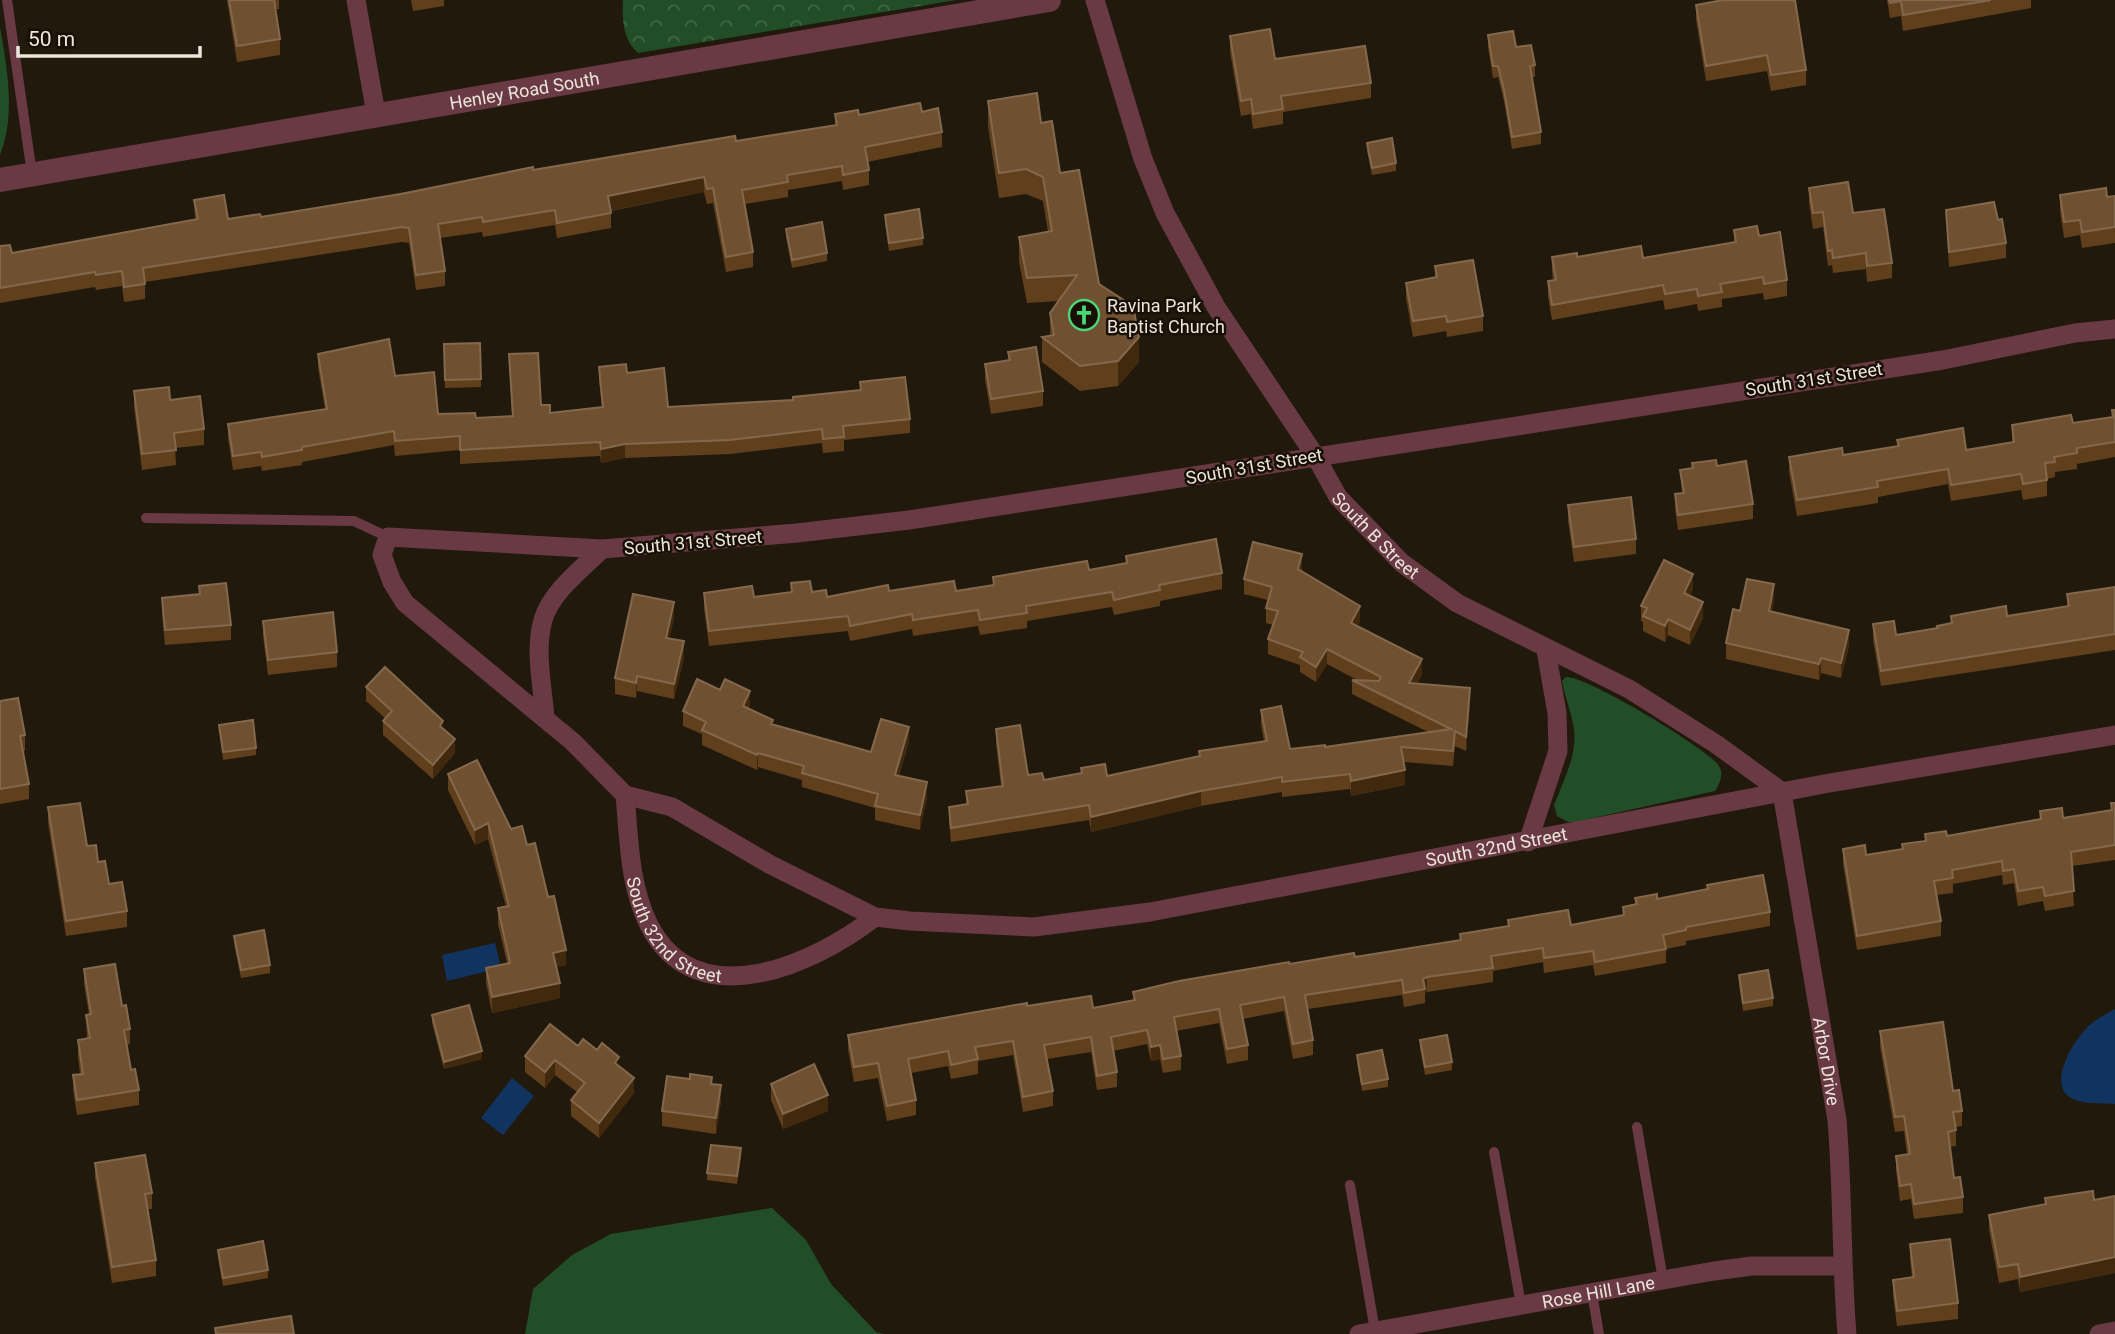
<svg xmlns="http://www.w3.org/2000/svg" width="2115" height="1334" font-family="Roboto,sans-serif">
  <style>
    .grass { fill: #214e26 }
    .forest { fill: url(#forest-crowns) }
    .water { fill: #10345f }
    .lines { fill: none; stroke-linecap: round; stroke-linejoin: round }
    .service { stroke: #693a43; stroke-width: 10 }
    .minor { stroke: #693a43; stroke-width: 19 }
    .tertiary { stroke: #693a43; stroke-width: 24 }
    .wall { fill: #603f1d }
    .shaded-wall { fill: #41290e }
    .building { fill: #6f5132; stroke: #83684c; stroke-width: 2 }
    .labels { text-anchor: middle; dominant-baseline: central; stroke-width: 5; stroke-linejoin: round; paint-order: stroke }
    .street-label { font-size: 18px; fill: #ebe5dc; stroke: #181005 }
    .poi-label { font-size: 18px; fill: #ebe5dc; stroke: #181005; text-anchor: start }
  </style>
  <defs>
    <pattern id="forest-crowns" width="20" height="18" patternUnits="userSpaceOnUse" patternTransform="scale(1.75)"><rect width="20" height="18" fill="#214e26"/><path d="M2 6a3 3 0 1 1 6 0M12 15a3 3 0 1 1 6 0" fill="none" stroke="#416745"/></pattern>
  </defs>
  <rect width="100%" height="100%" fill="#22190d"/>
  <path class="grass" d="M0 27C7 68 16 114 0 155Z
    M1566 677C1583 674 1709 749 1719 766 1724 775 1720 783 1715 791L1575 822H1568L1557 816 1554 805C1563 781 1577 757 1574 730 1572 713 1565 698 1562 681Z
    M772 1208 806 1240 831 1284 876 1332 884 1334H525L533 1289 572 1255 611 1234Z"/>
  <path class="forest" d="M623 0H956L638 53C623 40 622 20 623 0Z"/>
  <path class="water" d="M495 943 501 968 447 981 442 955Z
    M2115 1009V1104C2101 1103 2078 1105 2067 1095 2051 1080 2072 1044 2084 1031 2092 1021 2104 1015 2115 1009Z
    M512 1078 534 1096 503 1135 481 1118Z"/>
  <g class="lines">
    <path class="service" d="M7 0 32 174
      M146 518 354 521 388 537
      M1637 1127 1663 1280
      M1494 1152 1521 1305
      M1350 1185 1375 1331
      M1592 1293 1599 1334"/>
    <g class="minor">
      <path d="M356 0 376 114"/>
      <path id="s1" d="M1095 0 1143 159 1165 213 1216 307 1316 457 1338 497 1402 563 1457 603 1629 689 1716 744 1782 792 1837 1120C1843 1192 1841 1263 1847 1334"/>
      <path id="s2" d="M2115 329 2075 333 1943 360 909 520 797 533 602 549 388 537 382 555 392 582 405 603 573 742 625 795 672 807 769 864 875 917 910 921 1034 927 1150 912 1824 784 2115 735"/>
      <path d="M545 719C543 687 534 651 543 620 551 592 582 569 602 549"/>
      <path id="s3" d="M625 795C629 838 629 885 649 925 696 1018 815 964 875 917"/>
      <path d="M1528 842 1558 751 1557 713 1546 650"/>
      <path id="s4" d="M1359 1334 1714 1271 1752 1266H1841"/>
      <path d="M2099 1334 2115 1331"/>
    </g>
    <path class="tertiary" id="s5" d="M0 180 1049 0"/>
  </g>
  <path class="wall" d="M227 0H279V9H275L280 39V55L237 62Z
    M411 0H444V6L413 11Z
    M1887 0H2031V8L1903 31 1901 16 1890 18Z
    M1696 5 1806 70V85L1771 91 1767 71 1706 81 1696 20Z
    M1488 35 1516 47 1535 65V77H1532L1541 132V144L1512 149 1504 101 1498 77 1493 78 1488 47Z
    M1230 36 1275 59 1371 83V98L1283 112V124L1253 129 1251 114 1241 116 1230 52Z
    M988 101 1041 123 1060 173 1099 284 1139 362 1118 386 1080 391 1042 362V337L1050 336V313L1059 301 1027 303 1019 262V237L1048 232 1043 201 1026 194 999 198 988 126Z
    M922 112 942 132V147L867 162 869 170V185L843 190 842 181 788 190V197L745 204 753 252V267L726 272 713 203 707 204 704 192 611 211V228L557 238 555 225 483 237 482 232 440 238 445 271V286L416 290 409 243 402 242 145 282V299L124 302 122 286 96 290 95 287 0 303V246L12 253 195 220 194 200 228 219 261 217 533 170 736 141 835 125V114L859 115Z
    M1367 143 1396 163V171L1372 175 1367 151Z
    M1809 188 1853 213 1892 263V278L1867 282 1866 269 1833 273 1832 265 1828 266 1823 227 1813 229 1809 203Z
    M2060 195 2107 197 2115 196V243L2082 248 2080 235 2064 238 2060 211Z
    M1946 210 1998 220 2006 243V258L1949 267Z
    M885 215 923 238V245L889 251 885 223Z
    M786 229 827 253V261L792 268 786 237Z
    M1734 230 1759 236 1787 280V296L1764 300 1763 293 1722 299V307L1698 311 1697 304 1665 310 1663 300 1552 320 1548 297V281L1553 280 1552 272V257L1643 258 1734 243Z
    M1435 266 1483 316V331L1447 337 1446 331 1413 337 1406 298V283L1435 277Z
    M480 343 481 387 445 388 444 344Z
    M1008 352 1043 391V406L991 414 985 380V364L1008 361Z
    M318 354 395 376 438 414 476 418 512 416 509 354 541 405 550 413 602 407 599 381V367L627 373 668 407 793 400 860 390V382L910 419V433L844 440V451L823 453 822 443 730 454 625 458 601 463 600 456 460 464V450L395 456 394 445 302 462V465L262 471 261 466 233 470 228 438V424L325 409 318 368Z
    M134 391 170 400 204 429V445L175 448 176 465 142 470 134 407Z
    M2112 410H2115V457L2077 464V469L2055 472V477L2047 479V496L2023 500 2021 490 1951 501 1948 484 1878 497V503L1797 516 1789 472V457L1843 455 1897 446V440L1966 450 2012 443V425L2073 423 2112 417Z
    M1692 463 1717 466 1753 504V519L1678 530 1675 509V494L1682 493 1680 470 1692 468Z
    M1568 505 1636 539V554L1574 562 1568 521Z
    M1126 556 1222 573V589L1160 601V606L1114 615 1112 607 1027 621V628L980 635 978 626 913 636 912 629 850 641 848 631 709 646 704 609V593L754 597 791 593V583L827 597 889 591H956L993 586V577L1089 570 1126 563Z
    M1302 569 1301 571 1360 621 1357 626 1422 674 1417 684 1470 703 1466 751 1455 746 1453 766 1404 762 1405 785 1351 796 1350 789 1282 797V792L1201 806 1091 832 1089 820 951 842 949 822V807L966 805V791L1001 786 996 743V729L1028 775 1044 780 1081 773V768L1107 776 1199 756V751L1264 741 1261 725V710L1290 749 1325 747 1428 732 1352 694V680H1357L1327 664 1316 682 1300 672V665L1268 654V639L1273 625 1266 623V608L1268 600 1244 594V579Z
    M199 586 231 625V640L165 645 162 613V598L199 594Z
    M2115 587V650L1881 686 1873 640V624L1896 635 1937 628 1951 623V616H2007L2067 607V594Z
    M1693 589 1690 596 1703 618 1690 645 1668 635 1665 642 1643 631V622L1641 621V606Z
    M1774 600 1772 612 1849 646 1841 678 1821 673 1819 680 1726 659V643L1740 611Z
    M674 618 669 638 684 657 674 699 637 691 636 698 615 694V678Z
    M263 621 337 652V667L268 675 263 636Z
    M366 687 443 729 455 753 433 779 383 735V721L385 718 366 701Z
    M0 701 25 735V751H23L29 784V799L0 804Z
    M750 705 748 709 773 725 871 752 909 741 899 776 927 797 920 830 875 820V808L802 787V780L758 767 757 770 702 745V734L683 726V711Z
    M219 725 256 748V755L223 760Z
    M448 774 511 829 527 845 566 965 556 967 560 998 492 1013 486 983V968L507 963 498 924V908L506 907 488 839 475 845 448 790Z
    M2111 803H2115V860L2072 866 2074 906 2045 911 2043 901 2018 906 2014 883 2003 885 2002 875 1953 884V893L1937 895 1941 921V936L1857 950 1843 864V849L1866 855 1902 849V844L1925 841V834L1947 836 2040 819V811L2063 818 2111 810Z
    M48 807 87 846 98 862 109 884 127 911V927L66 936 48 823Z
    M1707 885 1770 912V926L1686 941V945L1666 949V963L1595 976 1593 965 1544 973 1543 962 1493 971V982L1427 992 1425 993V1003L1404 1007 1402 995 1308 1009 1313 1040V1055L1293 1059 1284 1011 1243 1019 1248 1045V1060L1227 1064 1219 1023 1176 1031 1181 1056V1070L1163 1073 1160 1059 1151 1061 1147 1044 1113 1051 1117 1072V1087L1097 1090 1091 1052 1047 1059 1053 1091V1106L1023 1112 1013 1055 978 1061V1074L951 1079 948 1066 911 1073 916 1100V1115L887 1121 878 1078 854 1082 848 1050V1035L1027 1006 1093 1008 1133 1000V992L1290 964 1355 957 1460 941V934L1508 926V920L1571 925 1623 915V907L1635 905V898L1657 899 1707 890Z
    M234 936 270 965V973L241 978 234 944Z
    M84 969 122 1006 130 1029V1044L127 1045 131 1070 139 1090V1105L77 1115 73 1090V1075L80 1074 78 1056V1040L87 1039 86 1015 89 1014 84 984Z
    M1739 975 1773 998V1006L1743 1011 1739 983Z
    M432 1015 482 1059 444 1069 432 1023Z
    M1880 1031 1953 1091 1962 1111V1126L1956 1127V1146L1950 1147 1954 1178 1963 1197V1213L1914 1219 1911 1199 1900 1201 1896 1171V1156L1907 1154 1904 1131 1895 1132 1880 1047Z
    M1420 1040 1452 1062V1070L1425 1075 1420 1048Z
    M1357 1055 1388 1079V1087L1362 1091 1357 1063Z
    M525 1056 619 1066 634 1093 599 1138 571 1116V1100L577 1092 555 1075 545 1088 525 1072Z
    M712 1084 721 1101 716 1134 662 1126V1111Z
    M771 1084 828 1111 783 1129 771 1100Z
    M741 1156 737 1184 707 1180V1173Z
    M95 1163 152 1193V1209H148L156 1260V1276L112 1283 95 1178Z
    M2115 1196V1273L2020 1292 2018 1279 1999 1283 1989 1230V1215L2045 1204V1198L2094 1200Z
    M1910 1244 1958 1303V1319L1897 1326 1893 1295V1280L1912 1277 1910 1259Z
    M218 1250 268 1270V1278L223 1286 218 1258Z"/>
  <path class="shaded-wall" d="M704 177V192L608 211V196Z
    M1139 337V362L1118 386V361Z
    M625 444V458L601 463V449Z
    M1302 554V569L1298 584V569Z
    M1693 574V589L1684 608V593Z
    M1774 584V600L1769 627V611Z
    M674 602V618L666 653V638Z
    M1703 602V618L1690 645V630Z
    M1360 606V621L1351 638V623Z
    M1668 619V635L1665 642V626Z
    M1849 630V646L1841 678V663Z
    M684 641V657L674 699V684Z
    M1327 649V664L1316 682V667Z
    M1821 658V673L1819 680V664Z
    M1422 659V674L1409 698V683Z
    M637 676V691L636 698V683Z
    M1470 688V703L1466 751V737Z
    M750 691V705L743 720V706Z
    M909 727V741L895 790V775Z
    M455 739V753L433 779V765Z
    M758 753V767L757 770V755Z
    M1405 770V785L1351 796V781Z
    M927 782V797L920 830V815Z
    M1201 791V806L1091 832V817Z
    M488 823V839L475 845V830Z
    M566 950V965L553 968V953Z
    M1427 977V992L1425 993 1423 979Z
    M560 983V998L492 1013V997Z
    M1160 1045V1059L1151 1061V1047Z
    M482 1051V1059L444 1069V1062Z
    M555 1060V1075L545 1088V1072Z
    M634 1078V1093L599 1138V1123Z
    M721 1085V1101L716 1134V1118Z
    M828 1095V1111L783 1129V1114Z
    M2115 1257V1273L2020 1292V1277Z"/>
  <path class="building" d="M229 0H274L280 39 237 46Z
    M1723 0H1795L1806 70 1771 75 1767 55 1706 66 1696 5Z
    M1889 0H1991L1903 15 1901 1 1890 3Z
    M1270 29 1275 59 1365 46 1371 83 1281 96 1283 109 1253 114 1251 99 1241 101 1230 36Z
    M1513 31 1516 47 1531 45 1535 65 1530 66 1541 132 1512 137 1504 90 1498 66H1493L1488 35Z
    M1037 93 1041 123 1052 121 1060 173 1079 170 1099 284 1133 306 1139 337 1118 361 1080 366 1042 337 1054 335 1050 313 1077 275 1027 278 1019 237 1052 231 1043 177 1026 169 999 173 988 101Z
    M920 103 922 112 938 108 942 132 865 147 869 170 843 175 842 166 787 175 788 182 742 190 753 252 726 257 713 188 707 189 704 177 608 196 611 213 557 223 555 210 483 222 482 217 438 224 445 271 416 275 409 228 402 227 143 268 145 284 124 287 122 271 96 275 95 272 0 288V246L10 245 12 253 198 219 194 200 224 195 228 219 260 214 261 217 401 194 533 167V170L735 136 736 141 837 125 835 114 858 110 859 115Z
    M1392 138 1396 163 1372 168 1367 143Z
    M1848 182 1853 213 1884 209 1892 263 1867 266 1866 253 1833 258 1832 250 1828 251 1823 212 1813 213 1809 188Z
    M2106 188 2107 197 2115 196V227L2082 232 2080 220 2064 222 2060 195Z
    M1994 202 1998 220 2002 219 2006 243 1949 252 1946 210Z
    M919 209 923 238 889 243 885 215Z
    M822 222 827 253 792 260 786 229Z
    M1757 226 1759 236 1780 232 1787 280 1764 284 1763 277 1720 284 1722 292 1698 296 1697 289 1665 294 1663 285 1552 305 1548 281 1556 280 1552 257 1577 253V257L1641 246 1643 258 1736 242 1734 230Z
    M1473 260 1483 316 1447 322 1446 316 1413 321 1406 283 1437 277 1435 266Z
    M389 339 395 376 434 372 438 414 475 413 476 418 513 416 509 354 538 353 541 405H550V413L603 407 599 367 626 364 627 373 664 368 668 407 793 400V397L861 390 860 382 905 377 910 419 843 426 844 437 823 439 822 429 730 440 625 444 601 449 600 442 460 450V436L395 441 394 431 302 447V450L262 457 261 452 233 456 228 424 327 409 318 354Z
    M480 343 481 379 445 380 444 344Z
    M1036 347 1043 391 991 399 985 364 1010 360 1008 352Z
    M169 387 170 400 200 396 204 429 174 433 176 450 142 454 134 391Z
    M2112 410H2115V442L2077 448V453L2054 457 2055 462 2045 463 2047 480 2023 484 2021 474 1951 485 1948 469 1877 481 1878 487 1797 500 1789 457 1842 448 1843 455 1899 446 1897 440 1963 428 1966 450 2014 442 2012 425 2071 415 2073 423 2113 417Z
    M1716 460 1717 466 1746 461 1753 504 1678 515 1675 494 1684 493 1680 470 1693 468 1692 463Z
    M1631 497 1636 539 1574 547 1568 505Z
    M1216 539 1222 573 1159 585 1160 590 1114 600 1112 592 1026 606 1027 613 980 620 978 610 913 620 912 614 850 626 848 616 709 631 704 593 752 586 754 597 792 592 791 583 810 581 812 592 826 590 827 597 888 585 889 591 954 581 956 591 994 585 993 577 1087 561 1089 570 1127 563 1126 556Z
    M1253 542 1302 554 1298 569 1360 606 1351 623 1422 659 1409 683 1470 688 1466 737 1455 731 1453 751 1401 747 1405 770 1351 781 1350 774 1282 782V777L1201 791 1091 817 1089 805 951 828 949 807 968 804 966 791 1003 786 996 729 1020 725 1028 775 1042 773 1044 780 1082 773 1081 768 1105 764 1107 776 1200 756 1199 751 1267 741 1261 710 1281 706 1290 749 1325 745V747L1451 729 1352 680 1379 681 1381 677 1327 649 1316 667 1300 657 1303 652 1268 639 1278 611 1266 608 1272 587 1244 579Z
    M1664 560 1693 574 1684 593 1703 602 1690 630 1668 619 1665 626 1643 616 1647 608 1641 606Z
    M1747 579 1774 584 1769 611 1849 630 1841 663 1821 658 1819 664 1726 643 1733 609 1740 611Z
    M226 583 231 625 165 630 162 598 200 594 199 586Z
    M2115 587V634L1881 671 1873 624 1894 621 1896 635 1938 628 1937 626 1952 623 1951 616 2006 606 2007 616 2069 606 2067 594Z
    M633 594 674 602 666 638 684 641 674 684 637 676 636 683 615 678Z
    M333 612 337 652 268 660 263 621Z
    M385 667 443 721 440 726 455 739 433 765 383 721 392 711 366 687Z
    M697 679 720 690 725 679 750 691 743 706 773 720 771 724 871 752 881 719 909 727 895 775 927 782 920 815 875 806 878 794 802 773 804 766 758 753 757 755 702 730 706 722 683 711Z
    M18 698 25 735 20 736 29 784 0 789V701Z
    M253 720 256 748 223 752 219 725Z
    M477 760 511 829 522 826 527 845 535 843 548 897 554 896 566 950 553 953 560 983 492 997 486 968 510 963 498 908 509 906 488 823 475 830 448 774Z
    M80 803 87 846 96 845 98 862 105 861 109 884 122 882 127 911 66 921 48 807Z
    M2111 803H2115V845L2071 852 2074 891 2045 896 2043 887 2018 891 2014 869 2003 871 2002 861 1952 870 1953 878 1934 881 1941 921 1857 936 1843 849 1865 845 1866 855 1903 849 1902 844 1926 841 1925 834 1946 831 1947 836 2041 819 2040 811 2062 808 2063 818 2112 810Z
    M1763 875 1770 912 1686 927V930L1663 935 1666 949 1595 962 1593 951 1544 958 1543 948 1491 956 1493 968 1427 977 1423 979 1425 989 1404 993 1402 980 1305 995 1313 1040 1293 1044 1284 997 1240 1005 1248 1045 1227 1049 1219 1009 1174 1017 1181 1056 1163 1059 1160 1045 1151 1047 1147 1030 1111 1037 1117 1072 1097 1076 1091 1037 1044 1045 1053 1091 1023 1097 1013 1041 975 1047 978 1059 951 1065 948 1051 908 1059 916 1100 887 1106 878 1063 854 1067 848 1035 1027 1003V1006L1091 996 1093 1008 1135 1000 1133 992 1179 981 1289 962 1290 964 1354 953 1355 957 1461 940 1460 934 1509 926 1508 920 1568 910 1571 925 1624 915 1623 907 1637 904 1635 898 1657 894V899L1708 889 1707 885Z
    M264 930 270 965 241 970 234 936Z
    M115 964 122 1006 126 1005 130 1029 124 1030 131 1070 135 1069 139 1090 77 1100 73 1075 83 1074 78 1040 90 1038 86 1015 91 1014 84 969Z
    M1768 970 1773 998 1743 1003 1739 975Z
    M469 1005 482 1051 444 1062 432 1015Z
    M1943 1022 1953 1091 1959 1090 1962 1111 1953 1112 1956 1130 1948 1132 1954 1178 1960 1177 1963 1197 1914 1204 1911 1184 1900 1186 1896 1156 1910 1154 1904 1116 1895 1117 1880 1031Z
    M550 1024 578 1046 583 1039 597 1050 602 1043 619 1057 615 1063 634 1078 599 1123 571 1100 585 1083 555 1060 545 1072 525 1056Z
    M1447 1035 1452 1062 1425 1067 1420 1040Z
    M1382 1050 1388 1079 1362 1084 1357 1055Z
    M814 1064 828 1095 783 1114 771 1084Z
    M690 1074 712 1077 711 1084 721 1085 716 1118 662 1111 667 1076 690 1079Z
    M711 1145 741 1148 737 1176 707 1173Z
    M145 1155 152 1193 145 1194 156 1260 112 1267 95 1163Z
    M2093 1191 2094 1200 2115 1196V1257L2020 1277 2018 1264 1999 1267 1989 1215 2046 1204 2045 1198Z
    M1950 1239 1958 1303 1897 1311 1893 1280 1914 1277 1910 1244Z
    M263 1241 268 1270 223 1278 218 1250Z
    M291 1316 294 1334H216L215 1328Z"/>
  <defs>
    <g id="church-ring" transform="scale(1.575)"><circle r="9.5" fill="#181005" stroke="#4cd676" stroke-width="1.5"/><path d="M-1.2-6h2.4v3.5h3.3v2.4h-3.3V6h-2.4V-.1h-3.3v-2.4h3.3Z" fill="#4cd676"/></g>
  </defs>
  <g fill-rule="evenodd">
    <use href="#church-ring" x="1084" y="315"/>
  </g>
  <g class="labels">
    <g class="street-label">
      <text stroke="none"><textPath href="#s5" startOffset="532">Henley Road South</textPath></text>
      <text transform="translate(1814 379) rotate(-9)">South 31st Street</text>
      <text transform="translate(1254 466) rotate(-10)">South 31st Street</text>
      <text stroke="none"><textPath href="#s1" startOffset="611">South B Street</textPath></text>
      <text transform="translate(693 542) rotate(-5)">South 31st Street</text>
      <text stroke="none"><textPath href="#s2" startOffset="3017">South 32nd Street</textPath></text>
      <text stroke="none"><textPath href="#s3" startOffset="154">South 32nd Street</textPath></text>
      <text stroke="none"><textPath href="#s1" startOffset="1367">Arbor Drive</textPath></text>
      <text stroke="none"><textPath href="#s4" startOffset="243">Rose Hill Lane</textPath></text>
    </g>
    <g class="poi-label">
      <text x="1107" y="305">Ravina Park<tspan x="1107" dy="21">Baptist Church</tspan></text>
    </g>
  </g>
  <path d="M18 46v10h182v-10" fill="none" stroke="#ebe5dc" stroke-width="3.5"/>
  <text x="28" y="46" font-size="21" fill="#ebe5dc" stroke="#181005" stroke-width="5" paint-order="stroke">50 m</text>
</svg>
